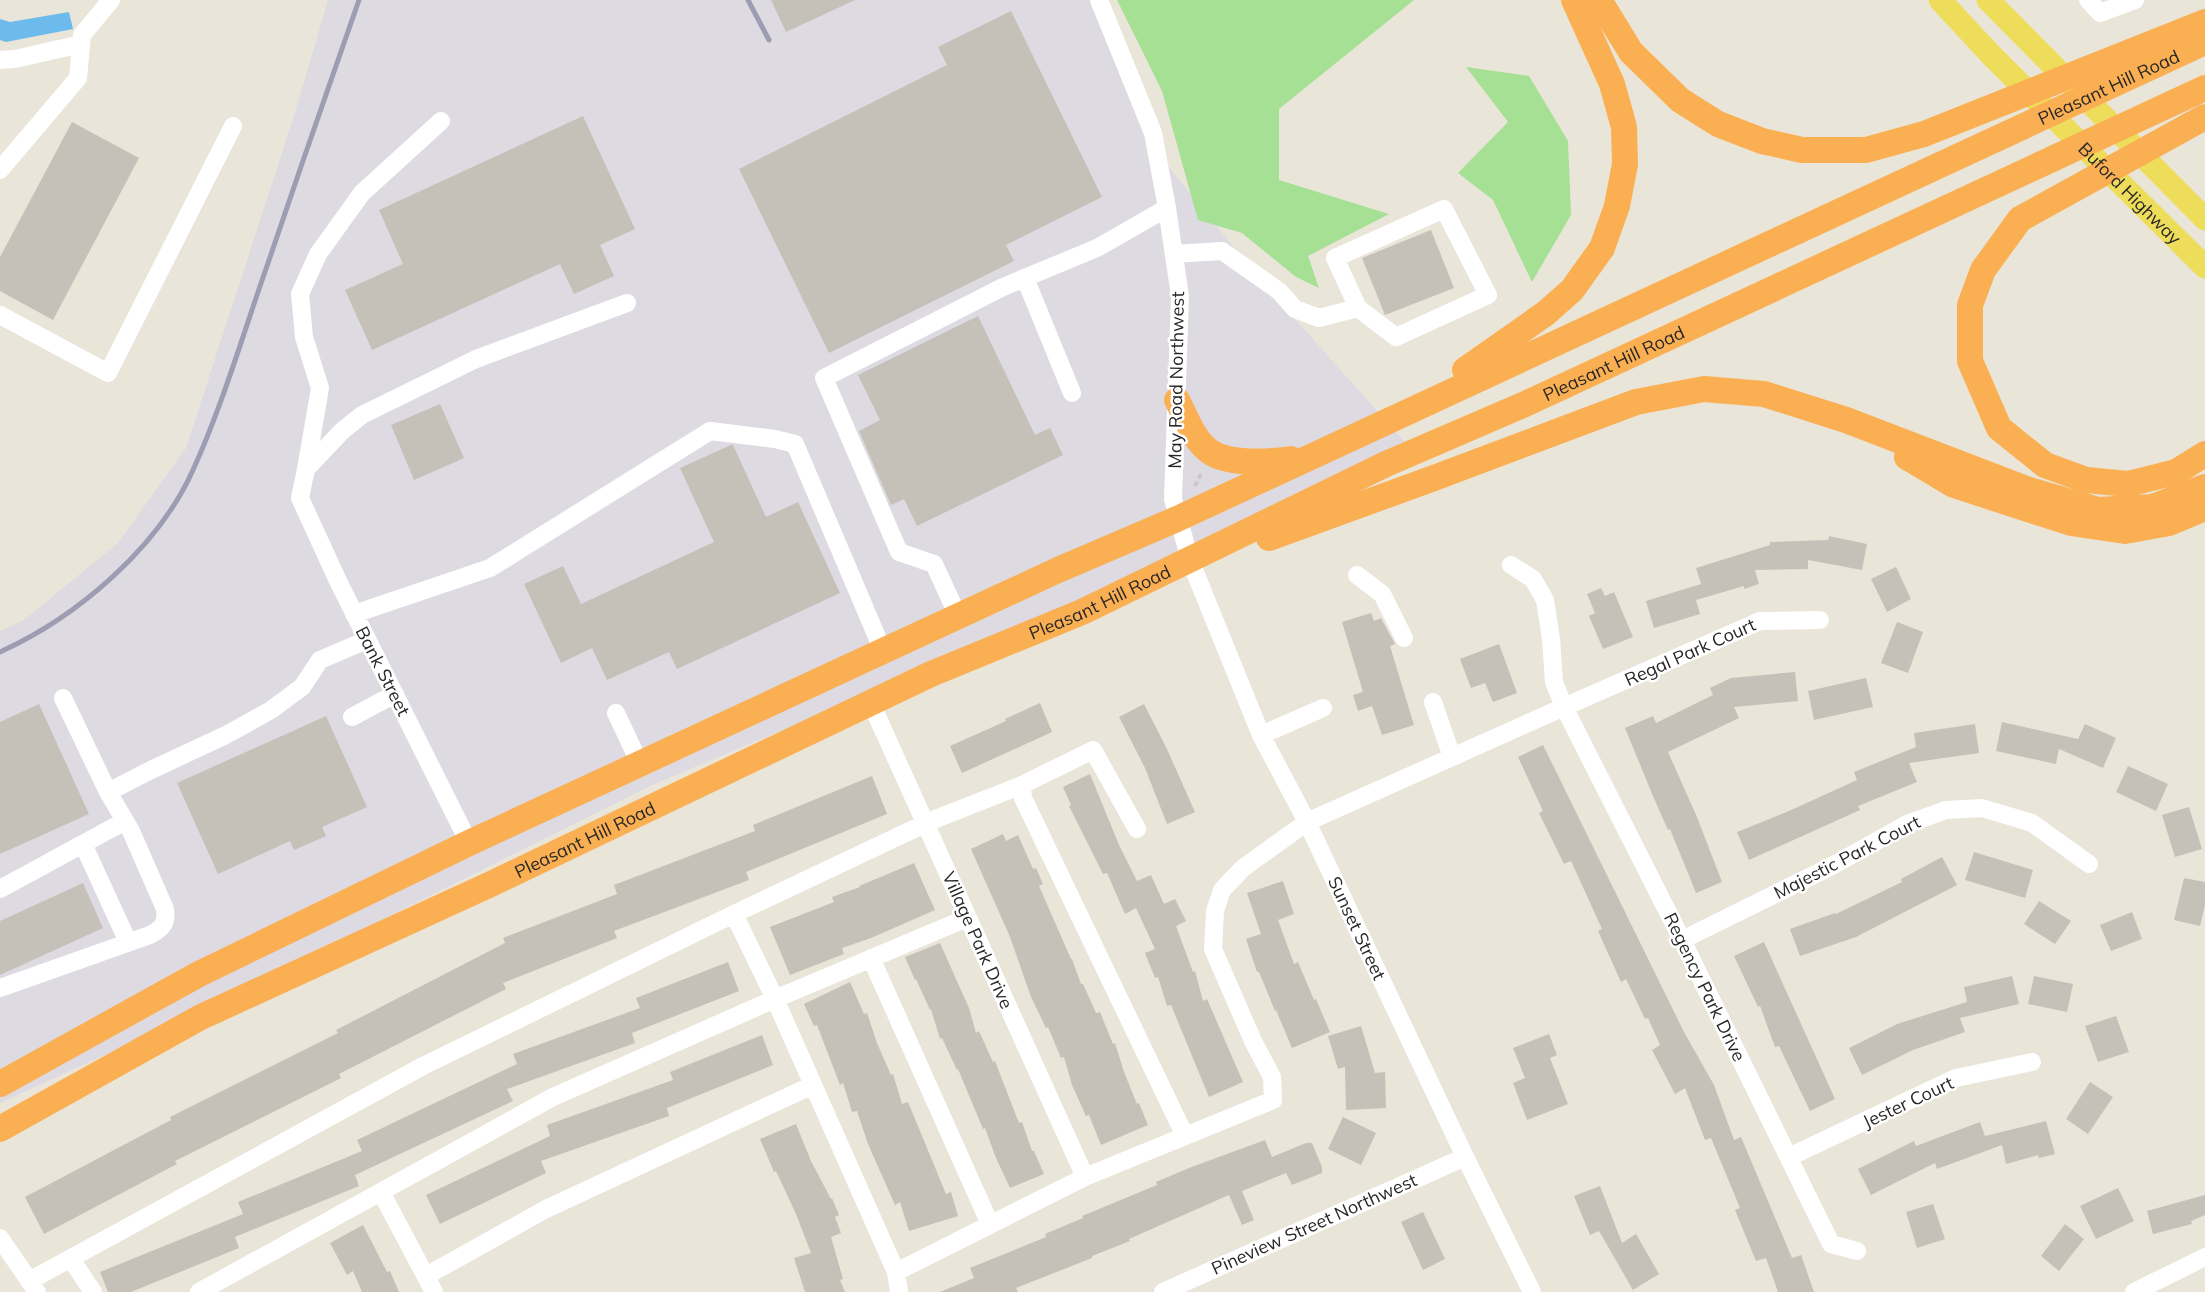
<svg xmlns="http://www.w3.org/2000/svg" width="2205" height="1292" font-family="Mulish,sans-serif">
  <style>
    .industrial { fill: #dddae2 }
    .green { fill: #a6e095 }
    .water { fill: #6cbbec }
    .building { fill: #c5c1b9 }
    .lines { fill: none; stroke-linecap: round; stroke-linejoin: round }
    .path { stroke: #c7c7c7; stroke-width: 3.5; stroke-dasharray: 5 3.5; stroke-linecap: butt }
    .minor { stroke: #fff; stroke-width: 18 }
    .major { stroke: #eedd5a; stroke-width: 23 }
    .highway { stroke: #fbaf53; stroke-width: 26 }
    .rail { stroke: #9c9db2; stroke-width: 5 }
    .labels { text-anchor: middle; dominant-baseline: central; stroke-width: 5; stroke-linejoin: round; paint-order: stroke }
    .street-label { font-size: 18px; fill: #272727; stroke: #fff }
  </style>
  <rect width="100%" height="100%" fill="#eae5d9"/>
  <path class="industrial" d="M328 0H1100L1167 165 1267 288 1422 461 652 785 181 1020 0 1103V631L24 620 118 543 186 448 294 116Z"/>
  <path class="green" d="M1117 0H1414L1279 109V180L1389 214 1308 256 1319 288 1296 277 1242 233 1198 220 1162 91Z
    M1466 67 1529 76 1568 141 1571 215 1532 282 1493 200 1458 173 1508 122Z"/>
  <path class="water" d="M69 12 73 29 6 42 0 40V19L10 22Z"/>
  <path class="building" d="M771 0H855L786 32Z
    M1011 11 1102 197 1006 245 1014 261 829 353 739 169 947 65 938 47Z
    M583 116 635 229 600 245 614 276 574 294 560 264 372 350 345 290 403 264 379 210Z
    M72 122 139 158 53 320 0 291V257Z
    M1431 230 1454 288 1385 315 1362 258Z
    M978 316 1035 435 1050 428 1063 455 917 526 904 499 891 505 859 431 880 420 858 375Z
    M440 404 464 458 414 480 391 425Z
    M731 445H733L766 517 798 502 840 593 677 669 669 652 607 680 592 648 561 663 524 584 563 566 581 604 714 542 680 468Z
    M1829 536 1867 544 1862 570 1808 560V569L1755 570 1759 584 1744 589V586L1696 600 1700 614 1654 628 1646 601 1701 584 1696 568 1770 545V542L1828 540Z
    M1896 567 1911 599 1887 612 1871 579Z
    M1601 588 1605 596 1614 592 1633 637 1603 649 1589 616 1595 613 1587 594Z
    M1371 613 1374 621 1381 618 1395 644 1390 646 1414 725 1382 735 1372 706 1358 711 1353 695 1363 692 1342 622Z
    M1897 622 1923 632 1908 673 1881 663Z
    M1499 644 1517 693 1493 702 1485 683 1471 688 1460 659Z
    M1795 672 1798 701 1734 707 1739 718 1668 752 1697 817 1722 882 1696 893 1670 829 1668 830 1653 796 1625 728 1653 716 1656 723 1713 695 1710 688 1731 678Z
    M1866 678 1873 707 1814 720 1808 691Z
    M1040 703 1052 732 962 773 950 746 1006 721 1005 719Z
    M39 704 89 814 0 854V722Z
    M1144 704 1166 747 1195 812 1167 824 1145 768 1119 717Z
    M326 716 367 807 322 827 326 836 294 850 290 841 218 874 177 783Z
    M2002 722 2078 739 2085 724 2116 738 2103 768 2059 749 2056 764 1996 751Z
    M1975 724 1979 753 1909 763 1917 782 1858 806 1860 810 1749 860 1737 832 1789 811 1857 780 1854 772 1916 747 1914 733Z
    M1543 745 1684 1032 1714 1085 1734 1140 1741 1137 1792 1258 1801 1255 1814 1292H1778L1766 1258 1756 1261 1735 1210 1740 1208 1711 1138 1705 1140 1685 1088 1675 1094 1652 1050 1660 1045 1648 1018 1645 1019 1626 979 1621 982 1598 931 1602 929 1571 861 1564 864 1539 813 1543 811 1518 757Z
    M2128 766 2168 784 2156 811 2116 792Z
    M1090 774 1119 845 1137 881 1151 875 1164 904 1175 899 1186 921 1176 926 1193 972 1195 971 1203 1001 1207 999 1243 1082 1209 1097 1171 1005 1167 1006 1158 977 1155 978 1145 953 1155 949 1136 908 1125 914 1107 873 1103 874 1069 806 1071 805 1063 787Z
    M872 776 887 814 746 872 749 880 614 931 617 938 503 983 506 989 339 1074 341 1078 175 1161 177 1164 44 1234 25 1197 171 1120 170 1117 338 1033 336 1030 505 943 503 938 617 894 614 885 755 831 753 825Z
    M2189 807 2202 849 2175 857 2162 815Z
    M1003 834 1006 841 1018 835 1033 869 1036 868 1043 884 1039 886 1071 959H1072L1081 984H1083L1096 1013 1100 1012 1113 1044 1115 1043 1124 1072 1137 1104 1139 1103 1148 1125 1101 1145 1089 1115 1086 1116 1072 1085 1064 1057 1061 1058 1048 1027 1046 1028 1031 997 1010 937 971 849Z
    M1974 852 2033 870 2025 898 1965 880Z
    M1942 857 1957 885 1856 937 1800 956 1790 929 1835 913 1836 914 1902 882 1901 879Z
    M914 863 935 910 871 938 842 948 844 954 790 975 770 927 834 902 832 897 860 887 859 886Z
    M2184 878 2205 882V905L2200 926 2174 920Z
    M1283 881 1294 914 1278 920 1294 964 1298 962 1314 1000 1316 999 1330 1032 1292 1048 1276 1010 1275 1011 1259 972H1257L1246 939 1261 934 1247 893Z
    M83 883 103 928 0 975V921Z
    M2039 901 2071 921 2055 944 2024 924Z
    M2132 912 2142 939 2111 951 2100 925Z
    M1764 942 1835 1099 1810 1111 1779 1046 1775 1047 1760 1006 1758 1007 1734 956Z
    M940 943 969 1008 976 1033 979 1031 993 1062 995 1061 1019 1123 1022 1122 1032 1151H1034L1044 1174 1010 1188 996 1158 985 1128 983 1129 958 1069 957 1070 942 1038 940 1039 931 1009 930 1010 916 979 915 980 905 957Z
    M728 962 739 991 632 1033 635 1043 507 1089 513 1101 355 1175 359 1186 235 1237 239 1248 131 1292H108L100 1272 243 1214 238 1202 362 1151 357 1140 517 1064 513 1054 640 1008 636 998Z
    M2012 976 2019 1004 1960 1018 1965 1032 1913 1050 1862 1075 1849 1048 1897 1024 1967 1002 1964 987Z
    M2034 976 2073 984 2067 1012 2028 1004Z
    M850 982 864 1014 867 1013 877 1043 891 1075 893 1074 902 1104 908 1102 946 1194 951 1192 958 1216 909 1231 900 1202 895 1205 868 1144 857 1111 852 1112 843 1083 840 1085 817 1025 814 1026 804 1004Z
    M2116 1016 2129 1052 2098 1062 2085 1026Z
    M1361 1026 1375 1073 1385 1072 1386 1108 1346 1110 1345 1067 1338 1069 1328 1036Z
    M1549 1034 1557 1055 1550 1058 1568 1104 1527 1120 1513 1083 1525 1078 1513 1048Z
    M762 1035 773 1065 667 1108 669 1116 541 1161 546 1173 440 1224 426 1195 550 1136 547 1125 673 1080 670 1072Z
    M2090 1082 2113 1097 2088 1134 2066 1119Z
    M1343 1117 1376 1133 1361 1165 1328 1149Z
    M2046 1121 2055 1154 2039 1158 2038 1155 2006 1164 2002 1145 1937 1169 1935 1163 1871 1195 1858 1169 1914 1141 1916 1146 1980 1122 1985 1136Z
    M796 1124 811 1161 831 1199 832 1198 839 1215 835 1217 841 1233 831 1237 843 1279 840 1280 845 1292H805L794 1258 811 1253 796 1214 776 1171 774 1172 760 1139Z
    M1265 1140 1272 1157 1306 1143H1312L1322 1167V1173L1292 1185 1286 1173 1242 1191 1254 1220 1242 1225 1229 1195 1129 1239 1130 1241 1092 1256V1258L1016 1288 1018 1292H940L974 1278 970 1268 1046 1237 1045 1234 1083 1218 1082 1216 1157 1185 1156 1182 1189 1168Z
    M1600 1186 1622 1243 1636 1234 1659 1274 1633 1290 1599 1231 1590 1235 1574 1196Z
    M2118 1188 2134 1221 2096 1239 2080 1206Z
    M2205 1195V1215L2191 1221 2192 1224 2153 1234 2147 1211Z
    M1933 1204 1945 1239 1917 1248 1906 1212Z
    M1423 1212 1445 1259 1423 1270 1401 1222Z
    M2065 1224 2084 1239 2059 1271 2041 1256Z
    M363 1225 387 1272 390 1271 399 1292H362L353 1271 347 1275 330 1243Z"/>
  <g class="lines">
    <path class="path" d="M1195 486 1202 472"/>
    <path class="minor" d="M1099 0 1153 133 1167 208 1180 296 1173 499 1190 560 1261 735 1307 822 1465 1157 1532 1292
      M2088 0 2100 13 2135 0
      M0 60 15 59 81 44
      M0 170 78 78 82 35 111 0
      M1444 209 1488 295 1396 337 1358 308 1335 258Z
      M1174 254 1222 251 1279 291 1295 309 1319 318 1358 308
      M1025 278 1072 393
      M0 315 108 373 233 126
      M306 469 320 388 304 337 300 294 318 254 362 193 441 121
      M1511 565 1533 579 1545 600 1551 639 1554 682 1564 707 1760 621 1820 620
      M1357 575 1382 594 1404 638
      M354 614 490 568 710 431 775 439 795 444 883 651
      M958 616 934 564 899 552 824 378 1003 287 1097 248 1167 208
      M63 698 108 792 151 770 226 735 271 710 302 687 320 660 367 640
      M1433 702 1452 757
      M871 703 1085 1177
      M616 713 640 764
      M352 717 395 694
      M1261 735 1323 708
      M1022 785 1023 798 1185 1136
      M469 843 338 581 300 498 306 469 342 431 362 415 476 359 627 303
      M83 844 128 942
      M0 889 125 821
      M734 914 775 999 896 1272 899 1292
      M1682 940 1832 866 1907 824 1946 810 1982 808 2032 823 2089 864
      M871 958 990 1224
      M0 988 150 935C163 928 167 923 165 909L131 831 108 792
      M1789 1157 1956 1078 2032 1062
      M381 1192 434 1292
      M0 1238 37 1292
      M71 1259 93 1292
      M896 1272 1085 1177 1273 1100 1272 1077 1253 1041 1213 949 1215 911 1222 890 1243 868 1307 822 1564 707 1682 940 1831 1244 1857 1251
      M426 1276 546 1209 813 1085
      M29 1281 423 1066 734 914 933 820 1022 785 1093 750 1137 829
      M199 1292 553 1097 775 999 967 918
      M1163 1292 1465 1157
      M2134 1292 2205 1257"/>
    <g class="major">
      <path id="s1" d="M1940 0 1993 57 2205 267"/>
      <path d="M1988 0 2205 219"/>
    </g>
    <g class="highway">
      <path d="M1599 0 1631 52 1680 100 1718 124 1762 141 1802 150H1866L1924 134 2205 22"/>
      <path d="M2205 117 2020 219 1983 270 1970 305V361L1999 428 2045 465 2086 480 2128 484 2176 472 2205 454"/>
      <path d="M1465 370 1546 313 1572 290 1602 248 1617 206 1625 164 1624 127 1612 84 1574 0"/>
      <path d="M1177 400C1186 417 1193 439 1209 451 1227 465 1270 462 1291 459"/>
      <path d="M1907 457 1954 485 2071 523 2125 531 2169 523 2205 508"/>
      <path d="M1269 538 1434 478 1636 402 1704 389 1764 394 1846 420 2026 489 2098 510 2153 507 2205 487"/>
      <path id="s2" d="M0 1084 199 974 469 843 1058 570 1177 519 2205 42"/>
      <path id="s3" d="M0 1129 201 1017 491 884 931 674 1082 612 1386 464 1523 405 2205 88"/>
    </g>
    <path class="rail" d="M748 0 769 40
      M0 652C77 617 158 548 193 470 223 404 243 334 267 266 297 177 328 89 359 0"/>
  </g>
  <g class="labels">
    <g class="street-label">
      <text stroke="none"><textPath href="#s2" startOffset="2333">Pleasant Hill Road</textPath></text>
      <text stroke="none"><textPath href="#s1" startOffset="271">Buford Highway</textPath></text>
      <text stroke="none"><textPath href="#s3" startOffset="1787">Pleasant Hill Road</textPath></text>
      <text transform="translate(1176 380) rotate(-89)">May Road Northwest</text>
      <text stroke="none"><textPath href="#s3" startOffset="1220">Pleasant Hill Road</textPath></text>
      <text transform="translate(1690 652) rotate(-24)">Regal Park Court</text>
      <text transform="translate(383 671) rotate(63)">Bank Street</text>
      <text stroke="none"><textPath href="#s3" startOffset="653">Pleasant Hill Road</textPath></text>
      <text transform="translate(1847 857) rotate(-27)">Majestic Park Court</text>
      <text transform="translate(1357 928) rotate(65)">Sunset Street</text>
      <text transform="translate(978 940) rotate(66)">Village Park Drive</text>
      <text transform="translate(1705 987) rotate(64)">Regency Park Drive</text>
      <text transform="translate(1908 1102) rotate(-25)">Jester Court</text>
      <text transform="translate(1314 1224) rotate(-24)">Pineview Street Northwest</text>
    </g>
  </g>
</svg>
